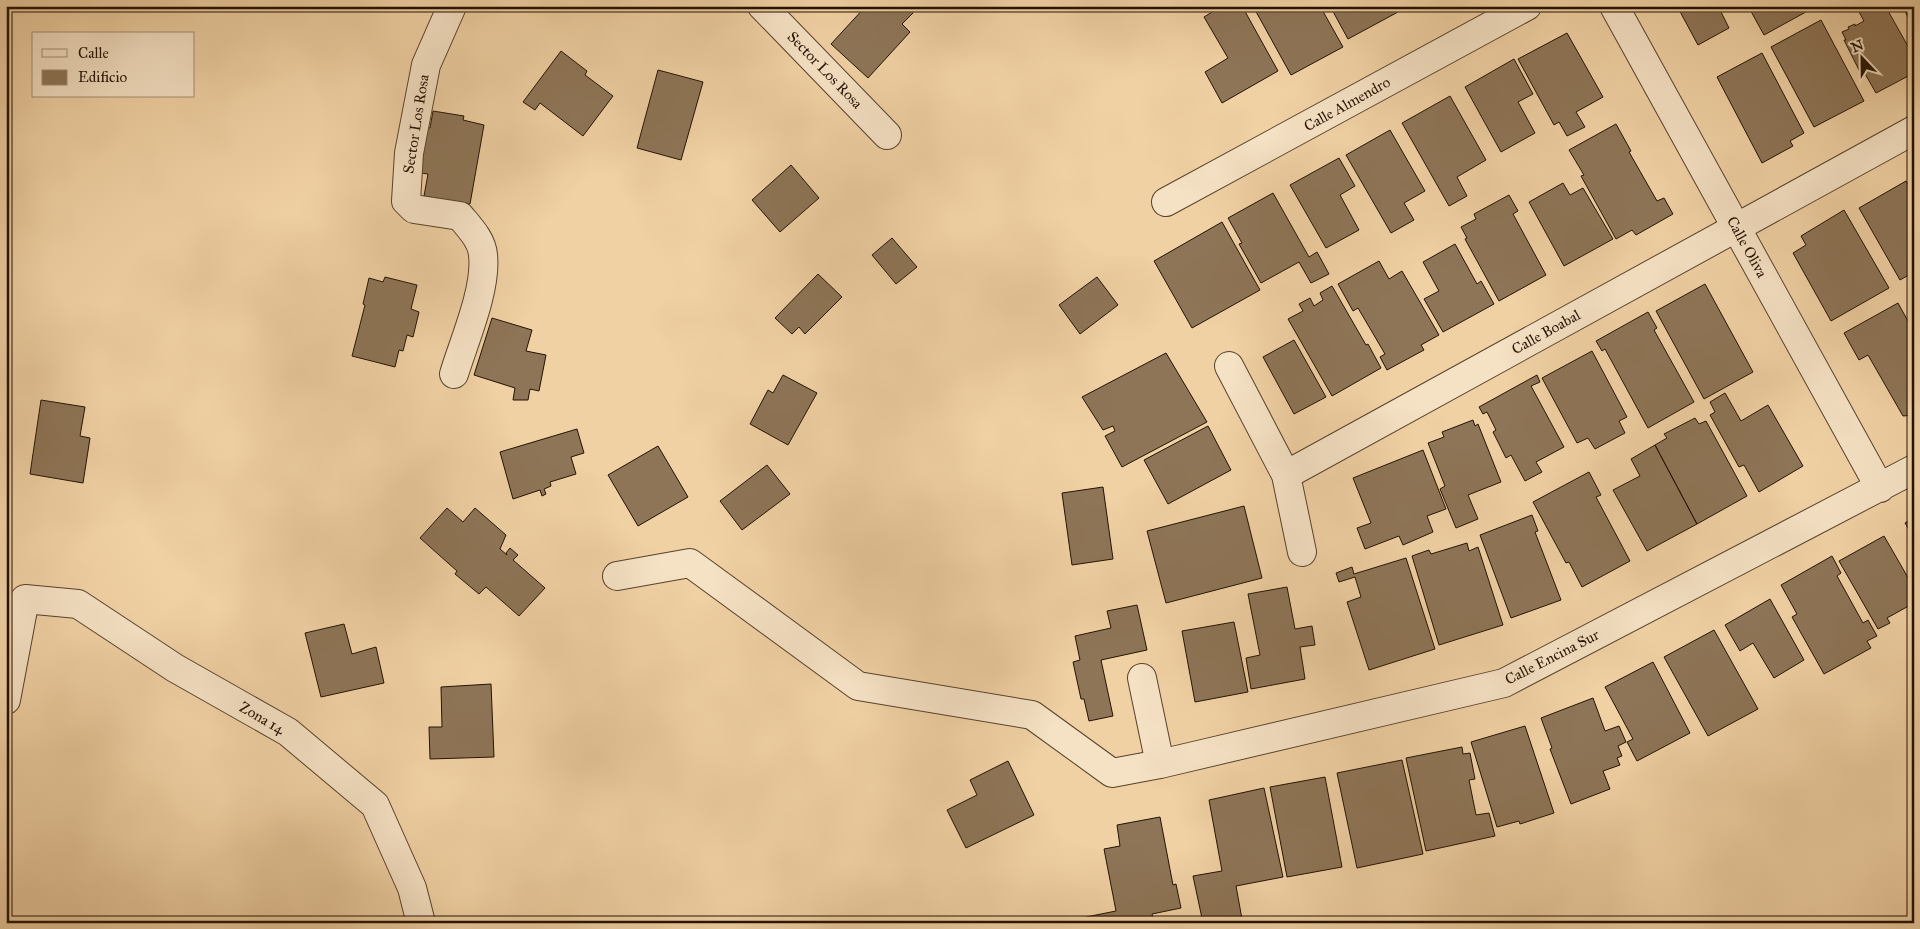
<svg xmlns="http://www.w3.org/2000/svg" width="1920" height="929" font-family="'IM FELL Great Primer',serif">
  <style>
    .building { fill: #8e7557; stroke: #241203 }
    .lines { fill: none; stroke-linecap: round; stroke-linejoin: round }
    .minor-casing { stroke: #57422b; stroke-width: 30 }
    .minor { stroke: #f5e1c4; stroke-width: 28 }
    .labels { text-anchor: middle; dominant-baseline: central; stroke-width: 4; stroke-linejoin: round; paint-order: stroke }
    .street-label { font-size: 15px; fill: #241203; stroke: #f5e1c4 }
  </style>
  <rect width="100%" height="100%" fill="#f0d1a4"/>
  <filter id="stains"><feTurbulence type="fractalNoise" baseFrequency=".004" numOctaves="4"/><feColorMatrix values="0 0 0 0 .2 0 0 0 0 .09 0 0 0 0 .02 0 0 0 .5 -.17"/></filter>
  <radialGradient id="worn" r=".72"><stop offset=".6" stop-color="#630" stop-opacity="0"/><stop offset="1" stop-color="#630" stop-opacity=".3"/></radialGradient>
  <path class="building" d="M866 6H916L912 11 913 13 902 24 910 32 868 78 831 44Z
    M1222 6H1242L1278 71 1222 103 1205 72 1228 58 1204 17Z
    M1258 6H1320L1343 47 1291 75 1254 8Z
    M1330 6H1395L1398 12 1348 39Z
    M1677 6H1718L1729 28 1698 45Z
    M1748 6H1815V7L1764 35Z
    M1865 6H1890L1887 9 1914 57V73L1876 93 1864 72 1861 74 1844 40H1846L1842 32 1849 29 1848 27 1855 24V26L1864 21 1858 10Z
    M1902 6H1914V28Z
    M1821 20 1864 101 1814 127 1771 47Z
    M1567 33 1603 97 1576 112 1585 127 1567 136 1559 122 1554 125 1518 59Z
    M561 51 587 71 585 75 613 96 583 136 540 103 535 110 523 102Z
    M1762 53 1804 133 1790 141 1793 146 1762 163 1717 77Z
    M1514 59 1533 94 1518 102 1535 133 1501 152 1465 87Z
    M658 70 703 82 681 160 637 148Z
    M1450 96 1486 160 1457 177 1467 196 1449 206 1402 123Z
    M433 111 464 116 463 120 484 125 470 204 424 196 428 174 413 172 421 126 430 128Z
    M1616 124 1631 151 1629 152 1657 201 1664 198 1673 214 1636 235 1632 230 1616 239 1581 176 1584 175 1569 150Z
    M1390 130 1425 191 1404 203 1414 220 1391 233 1346 155Z
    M1339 158 1355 186 1340 195 1359 230 1326 248 1290 185Z
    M791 165 819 198 780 232 752 200Z
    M1906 181 1914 195V272L1900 280 1859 208Z
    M1563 183 1570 195 1583 188 1613 239 1564 266 1529 202Z
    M1273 193 1309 257 1317 252 1329 274 1311 283 1299 262 1261 283 1239 244 1242 243 1228 218Z
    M1509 195 1518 211 1513 214 1546 275 1499 301 1465 239 1467 238 1461 227 1476 219 1474 214Z
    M1844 210 1889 288 1831 321 1793 253 1806 245 1801 236Z
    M1222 222 1260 290 1192 328 1154 261Z
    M892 238 917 267 896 284 872 255Z
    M1455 244 1477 284 1481 281 1494 304 1443 332 1424 299 1439 291 1423 262Z
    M1379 261 1389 279 1402 271 1439 335 1421 345 1424 350 1387 370 1380 357 1385 354 1358 308 1353 311 1338 284Z
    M818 274 842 297 805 334 799 327 792 334 775 318Z
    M385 277 417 285 411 309 419 312 413 337 407 335 403 351 399 350 395 367 352 356 365 305 363 304 369 278 383 282Z
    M1097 277 1118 305 1080 334 1059 305Z
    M1705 284 1753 372 1704 399 1656 311Z
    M1332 286 1366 345 1368 344 1381 368 1332 396 1288 319 1303 311 1299 304 1310 298 1314 306 1323 300 1320 293Z
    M1898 303 1914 332V415L1903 416 1868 355 1859 360 1844 333Z
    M1648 312 1657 328 1654 330 1694 402 1648 428 1605 349 1602 351 1596 341Z
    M492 318 532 330 526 351 546 355 539 391 530 389 528 400H513L515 388 474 375Z
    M1294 340 1326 397 1294 414 1263 357Z
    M1592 351 1627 417 1619 421 1625 433 1595 449 1588 438 1577 443 1542 378Z
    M1166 353 1207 422 1122 467 1105 436 1115 431 1113 426 1103 430 1082 397Z
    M783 375 817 393 788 445 750 424 768 390 773 393Z
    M1537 375 1540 382 1531 386 1564 447 1536 462 1542 472 1525 481 1511 455 1506 458 1493 432 1496 430 1487 412 1483 414 1479 407Z
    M1725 393 1741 421 1768 405 1803 466 1759 492 1744 465 1739 467 1710 415 1715 412 1710 402Z
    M41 400 85 407 80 436 90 438 83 483 30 474Z
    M1695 418 1699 424 1706 421 1747 496 1697 524 1655 445 1667 438 1664 434Z
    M1473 420 1475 426 1478 424 1501 482 1468 495 1478 519 1456 528 1440 489 1445 486 1428 443 1444 437 1442 432Z
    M1208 426 1231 470 1168 504 1144 460Z
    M577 429 584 453 571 457 576 474 550 482 551 486 544 489 546 494 542 496 540 490 513 499 500 452Z
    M1655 445 1697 524 1647 551 1613 490 1640 476 1631 459Z
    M658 446 688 497 638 526 608 475Z
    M1423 450 1446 509 1427 516 1433 532 1403 545 1399 536 1365 549 1357 528 1371 523 1353 478Z
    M767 465 790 494 742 530 720 501Z
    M1589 472 1601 495 1596 497 1630 561 1582 587 1569 562 1566 563 1533 502Z
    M1103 487 1113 559 1072 565 1062 493Z
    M1244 506 1262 578 1166 603 1147 531Z
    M447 508 463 522 475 508 506 535 500 549 507 555 506 553 510 548 518 555 513 560 545 588 519 616 486 587 479 594 455 574 457 571 420 538Z
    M1532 515 1538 531 1535 532 1561 600 1511 618 1480 535Z
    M1914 518V538L1905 523Z
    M1884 536 1914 588V603L1887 618 1890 623 1878 629 1839 561Z
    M1467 543 1469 551 1478 547 1503 625 1439 645 1412 556 1429 550 1431 554Z
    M1832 556 1841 573 1837 576 1863 623 1868 620 1877 636 1867 641 1871 648 1824 674 1792 617 1797 614 1781 585Z
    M1406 558 1435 649 1369 670 1347 602 1361 597 1355 577 1339 582 1336 573 1352 567 1354 574Z
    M1287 587 1295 629 1312 626 1315 645 1300 647 1305 679 1251 689 1246 658 1260 655 1248 594Z
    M1770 599 1804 660 1774 678 1753 643 1740 651 1725 625Z
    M1137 605 1147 650 1101 660 1113 716 1089 721 1084 699H1081L1073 662 1080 660 1075 636 1111 628 1107 611Z
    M1234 622 1248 692 1195 702 1182 631Z
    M344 624 352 654 376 647 384 683 321 697 305 633Z
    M1714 630 1758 709 1708 736 1664 657Z
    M1653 662 1690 733 1637 761 1627 742 1633 739 1605 687Z
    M491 684 494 757 430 759 429 727H442L441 687Z
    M1593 698 1605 731 1619 726 1626 742 1618 746 1622 756 1617 758 1620 765 1603 771 1610 789 1571 804 1550 749 1552 748 1541 718Z
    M1525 726 1554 813 1520 824 1519 821 1497 827 1471 742Z
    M1462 747 1463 754 1470 753 1475 779 1469 780 1476 815 1489 813 1495 836 1426 851 1406 758Z
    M1402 760 1423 854 1357 868 1337 773Z
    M1008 761 1034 815 966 848 947 810 977 795 970 780Z
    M1325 777 1342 867 1287 877 1270 787Z
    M1264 788 1283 877 1236 886 1242 919 1231 923H1203L1193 876 1222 871 1209 800Z
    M1160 817 1173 885 1176 884 1181 908 1152 914 1154 923H1087L1086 917 1116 911 1104 849 1120 846 1117 825Z"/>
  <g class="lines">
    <g class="minor-casing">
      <path id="minor" d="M452 6 426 65 409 153 406 201 414 209 460 216C469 227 482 240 483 255 487 289 464 341 454 374
        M762 6 887 135
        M1614 6 1880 488
        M1166 202 1527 6
        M1229 366 1286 475 1302 552
        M1286 475 1914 130
        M617 576 690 563 858 686 1032 715 1112 773 1160 764 1504 683 1914 469
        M1142 678 1160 764
        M6 700 25 599 78 604 175 668 288 732 375 805 412 888 421 923"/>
    </g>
    <use href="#minor" class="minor"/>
  </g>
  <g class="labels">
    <g class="street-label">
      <text transform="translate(825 70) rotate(46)">Sector Los Rosa</text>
      <text transform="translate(1347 104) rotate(-29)">Calle Almendro</text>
      <text transform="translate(416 124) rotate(-81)">Sector Los Rosa</text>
      <text transform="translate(1747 247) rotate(61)">Calle Oliva</text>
      <text transform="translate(1546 332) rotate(-29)">Calle Boabal</text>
      <text transform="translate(1552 657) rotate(-27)">Calle Encina Sur</text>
      <text transform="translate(262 718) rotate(30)">Zona 14</text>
    </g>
  </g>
  <rect width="1920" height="929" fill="none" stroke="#f0d1a4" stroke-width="25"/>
  <rect x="8" y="8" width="1905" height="914" fill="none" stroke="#241203" stroke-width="2.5"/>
  <rect x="12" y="12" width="1895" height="904" fill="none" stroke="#241203"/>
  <rect x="32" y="32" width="162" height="65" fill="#f5e1c4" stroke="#a18e77"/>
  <rect x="42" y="49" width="25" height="8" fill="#f5e1c4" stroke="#a18e77"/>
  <text x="78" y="58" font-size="15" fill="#241203">Calle</text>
  <rect x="42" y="70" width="25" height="15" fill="#8e7557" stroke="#a18e77"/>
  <text x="78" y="82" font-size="15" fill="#241203">Edificio</text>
  <g transform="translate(1862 58) rotate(338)" stroke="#f5e1c4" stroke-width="4" paint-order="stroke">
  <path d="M0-4L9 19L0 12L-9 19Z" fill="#241203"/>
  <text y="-8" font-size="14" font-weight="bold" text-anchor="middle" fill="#241203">N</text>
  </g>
  <rect width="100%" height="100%" filter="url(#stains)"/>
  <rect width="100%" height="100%" fill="url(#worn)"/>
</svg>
